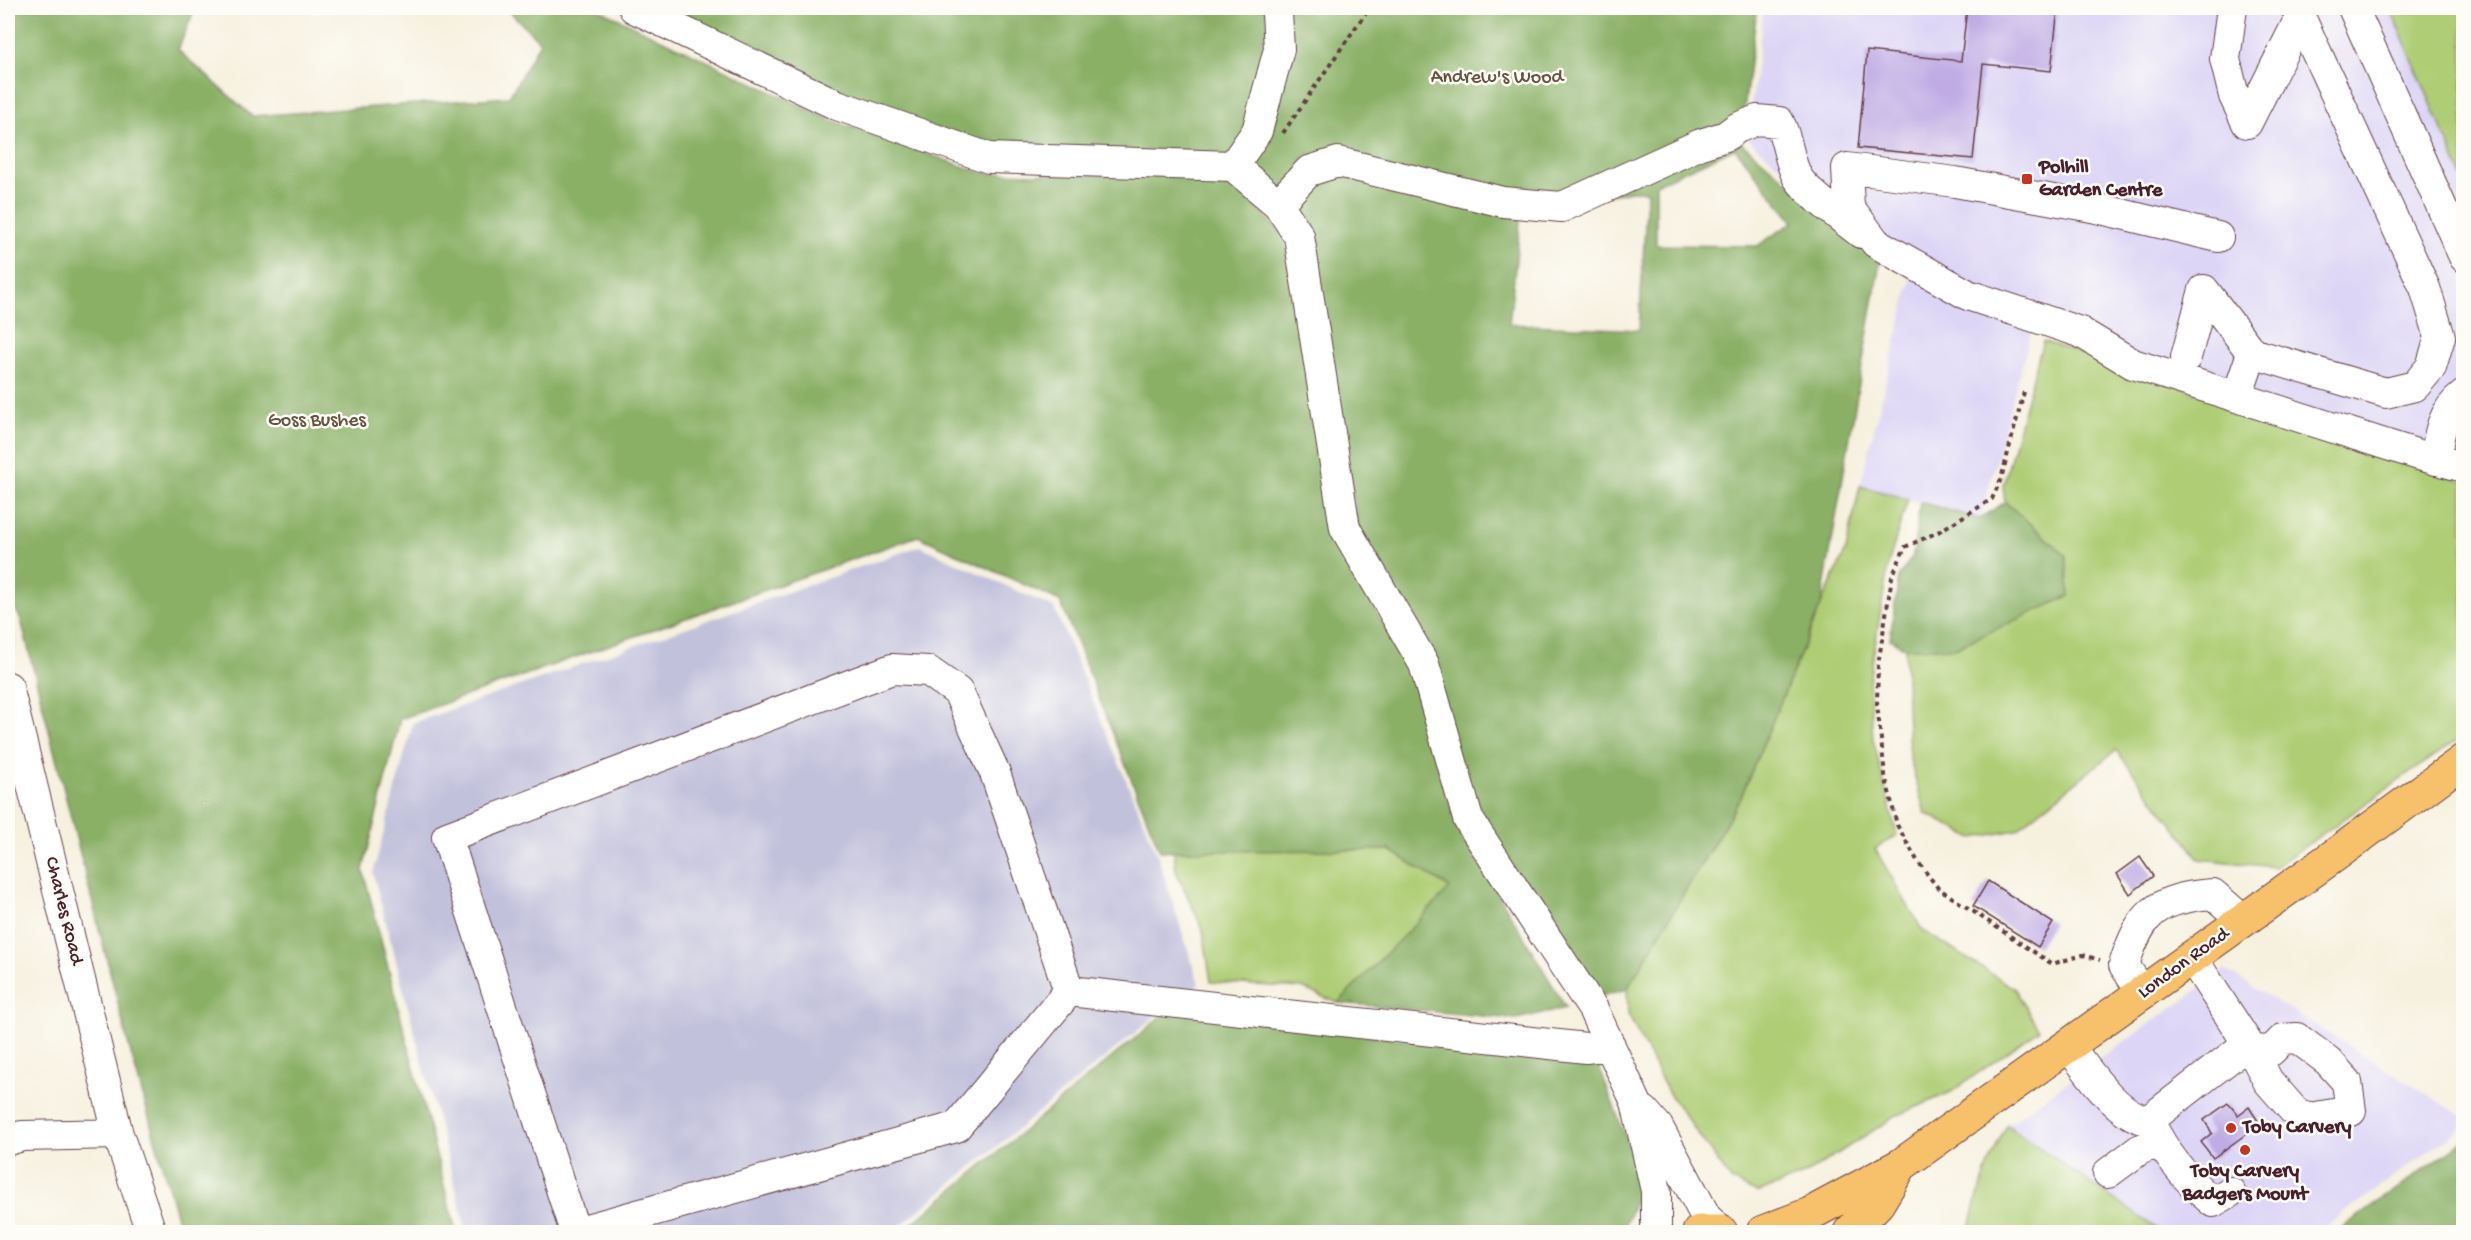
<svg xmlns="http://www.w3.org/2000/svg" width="2471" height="1240" font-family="'Gochi Hand',sans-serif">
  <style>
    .built { fill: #ddd5f6 }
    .industrial { fill: #c2c1dc }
    .green { fill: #aecd75; stroke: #7c7650; stroke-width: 1.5 }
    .forest { fill: #8ab066; stroke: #6a6848; stroke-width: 1.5; fill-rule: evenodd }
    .building { fill: #c0abe5 }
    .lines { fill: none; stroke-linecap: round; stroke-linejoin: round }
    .minor-casing { stroke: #643e46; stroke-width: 32 }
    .major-casing { stroke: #643e46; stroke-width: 35 }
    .path { stroke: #643e46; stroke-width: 4; stroke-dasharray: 4.5 4.5; stroke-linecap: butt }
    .minor { stroke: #fff; stroke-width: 30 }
    .major { stroke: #f7c06b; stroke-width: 33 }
    .poi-dot { fill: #c8321e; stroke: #fdfcf7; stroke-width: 2 }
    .labels { text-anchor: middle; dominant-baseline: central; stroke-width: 5; stroke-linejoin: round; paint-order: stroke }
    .park-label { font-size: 20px; fill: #685341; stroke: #fdfcf7 }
    .poi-label { font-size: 20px; font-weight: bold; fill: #4a1f2b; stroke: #fdfcf7; text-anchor: start }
    .street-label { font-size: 20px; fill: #4a1f2b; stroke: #fdfcf7 }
  </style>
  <rect width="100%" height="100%" fill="#fdfcf7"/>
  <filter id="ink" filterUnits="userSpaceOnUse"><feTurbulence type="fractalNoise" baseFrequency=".0167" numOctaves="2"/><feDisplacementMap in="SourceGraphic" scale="12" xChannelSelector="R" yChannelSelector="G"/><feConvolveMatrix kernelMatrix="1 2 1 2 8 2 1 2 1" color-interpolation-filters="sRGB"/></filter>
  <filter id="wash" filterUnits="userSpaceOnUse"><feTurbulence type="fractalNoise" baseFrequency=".008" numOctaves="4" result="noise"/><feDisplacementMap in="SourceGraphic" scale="24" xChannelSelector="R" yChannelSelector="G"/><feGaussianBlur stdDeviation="1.35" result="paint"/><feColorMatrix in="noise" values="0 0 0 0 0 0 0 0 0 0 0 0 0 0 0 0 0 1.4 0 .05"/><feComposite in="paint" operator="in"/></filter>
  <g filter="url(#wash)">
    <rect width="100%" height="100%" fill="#f6f0de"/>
    <path class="built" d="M1764 8H2390L2463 178V473L2031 332 1980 519 1860 486 1911 280 1747 138Z
      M2225 970 2464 1117 2463 1127 2318 1232H2157L2007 1125Z"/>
    <path class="industrial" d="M920 546 1054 608 1157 854 1199 984 1165 1008 899 1227 880 1232H467L373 873 413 723Z"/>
    <path class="green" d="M2390 8H2463V178Z
      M2043 341 2463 481V736L2275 867 2199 859 2116 750 2016 830 1973 838 1925 813 1909 756 1905 648H1955L2066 555 2005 502 2003 486Z
      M1860 486 1908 499 1889 561 1869 682 1873 739 1897 835 1875 849 1922 930 2015 989 2039 1030 1951 1092 1894 1117 1806 1174 1757 1193 1731 1180 1668 1092 1628 1014 1627 989 1740 799 1821 605 1846 550Z
      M1390 850 1451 889 1338 1003 1302 988 1211 982 1203 930 1176 871 1174 851Z
      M2007 1125 2161 1232H1969C1977 1194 1988 1160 2007 1125Z"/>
    <path class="forest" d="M8 8H195L178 50 252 116 509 97 540 42 506 8H596L831 120 982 173 1228 177 1284 235 1331 533 1409 669 1445 791 1459 828 1566 1008 1516 1019 1338 1003 1450 888 1390 850 1160 851 1060 601 918 536 400 719 363 870 456 1232H181L127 1039 21 620 8 595Z
      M662 8H1757L1740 141 1880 261 1821 605 1740 799 1627 989 1594 998 1480 816 1358 528 1307 232 1252 166 989 146 855 102ZM1735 148 1793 222 1757 246 1656 245V184ZM1630 191H1647L1639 330 1509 324 1521 213Z
      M1920 502 1980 519 2005 502 2066 555 2069 596 1955 648H1905L1890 639 1899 576 1913 556Z
      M1169 1010 1598 1064 1642 1181 1623 1232H902Z
      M2463 1142V1232H2336Z"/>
    <g id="blocks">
      <path class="building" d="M1967 8H2058L2051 71 1983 64 1973 159 1858 148 1867 51 1961 61Z
        M2140 857 2153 876 2130 894 2117 874Z
        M1988 881 2053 923 2038 947 1973 906Z
        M2228 1103 2238 1115 2249 1107 2260 1124 2213 1158 2201 1142 2212 1133 2204 1120Z"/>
    </g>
  </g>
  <g filter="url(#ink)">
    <use href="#blocks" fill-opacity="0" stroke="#643e46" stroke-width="1.5"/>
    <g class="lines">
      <g class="minor-casing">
        <path id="minor" d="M634 8 837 105 989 158 1233 166 1278 204 1299 236 1345 528 1424 664 1468 819 1593 1009 1636 1102 1656 1191V1232
          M2232 8 2225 59 2234 96 2247 123
          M2353 8 2464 257
          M2247 123 2300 18
          M1233 166 1257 131 1279 49 1277 13 1275 8
          M1278 204 1309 171 1338 162 1503 202 1562 207 1701 144 1726 136 1737 128 1757 120 1779 122C1788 139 1788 159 1797 176 1803 189 1848 223 1861 233
          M2218 237 2092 207 1955 182 1847 168 1849 207 1876 243 1968 295 2080 332 2133 364 2419 455 2464 467
          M2204 290 2252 353 2237 397
          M2252 353 2386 393 2415 386 2431 367 2440 337 2425 288 2296 8
          M2186 357 2204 290
          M2436 460C2438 435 2442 411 2464 395
          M8 687 118 1134
          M1069 991 1586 1048 1610 1045
          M2143 994 2124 965C2141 912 2157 898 2213 894L2244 921
          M2069 1047C2088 1070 2118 1118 2149 1120L2236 1053 2252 1050 2271 1051 2283 1039 2297 1038 2328 1061 2347 1082 2351 1111 2310 1118 2296 1113 2268 1081 2252 1050 2192 958
          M1644 1111 1658 1127 1706 1217 1721 1232
          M2149 1120C2164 1153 2185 1179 2213 1202L2230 1192
          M8 1140 22 1136 118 1134 151 1232
          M2108 1173 2139 1150 2159 1142
          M575 1232 447 837 892 669 928 671 958 692 995 773 1069 991
          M576 1232 956 1127 1069 991"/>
      </g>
      <g class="major-casing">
        <path id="major" d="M1699 1232H1721
          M1763 1232 1810 1214 1901 1165 2335 855 2464 760
          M1850 1232 1878 1203 1901 1165"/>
      </g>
      <path class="path" d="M1283 133 1369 8
        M2024 392 2001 479 1992 499 1938 532 1905 547 1892 577 1878 665 1877 704 1885 775 1897 825 1918 862 1938 888 2052 964 2083 955 2100 960"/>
      <use href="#minor" class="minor"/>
      <use href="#major" class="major"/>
    </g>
  </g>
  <g class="poi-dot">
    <rect x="2021" y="173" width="12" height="12" rx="3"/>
    <circle cx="2231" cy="1128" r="6"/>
    <circle cx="2245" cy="1150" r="6"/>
  </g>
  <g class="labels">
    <g class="park-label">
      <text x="1497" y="78">Andrew's Wood</text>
      <text x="317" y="421">Goss Bushes</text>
    </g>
    <g class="poi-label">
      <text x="2039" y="168">Polhill<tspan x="2039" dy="23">Garden Centre</tspan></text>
      <text x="2243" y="1128">Toby Carvery</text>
      <text x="2245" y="1172" text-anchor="middle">Toby Carvery<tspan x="2245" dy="23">Badgers Mount</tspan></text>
    </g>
    <g class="street-label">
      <text transform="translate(63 911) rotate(76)">Charles Road</text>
      <text transform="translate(2184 964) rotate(-36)">London Road</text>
    </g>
  </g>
  <rect width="2471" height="1240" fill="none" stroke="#fdfcf7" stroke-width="30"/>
</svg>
